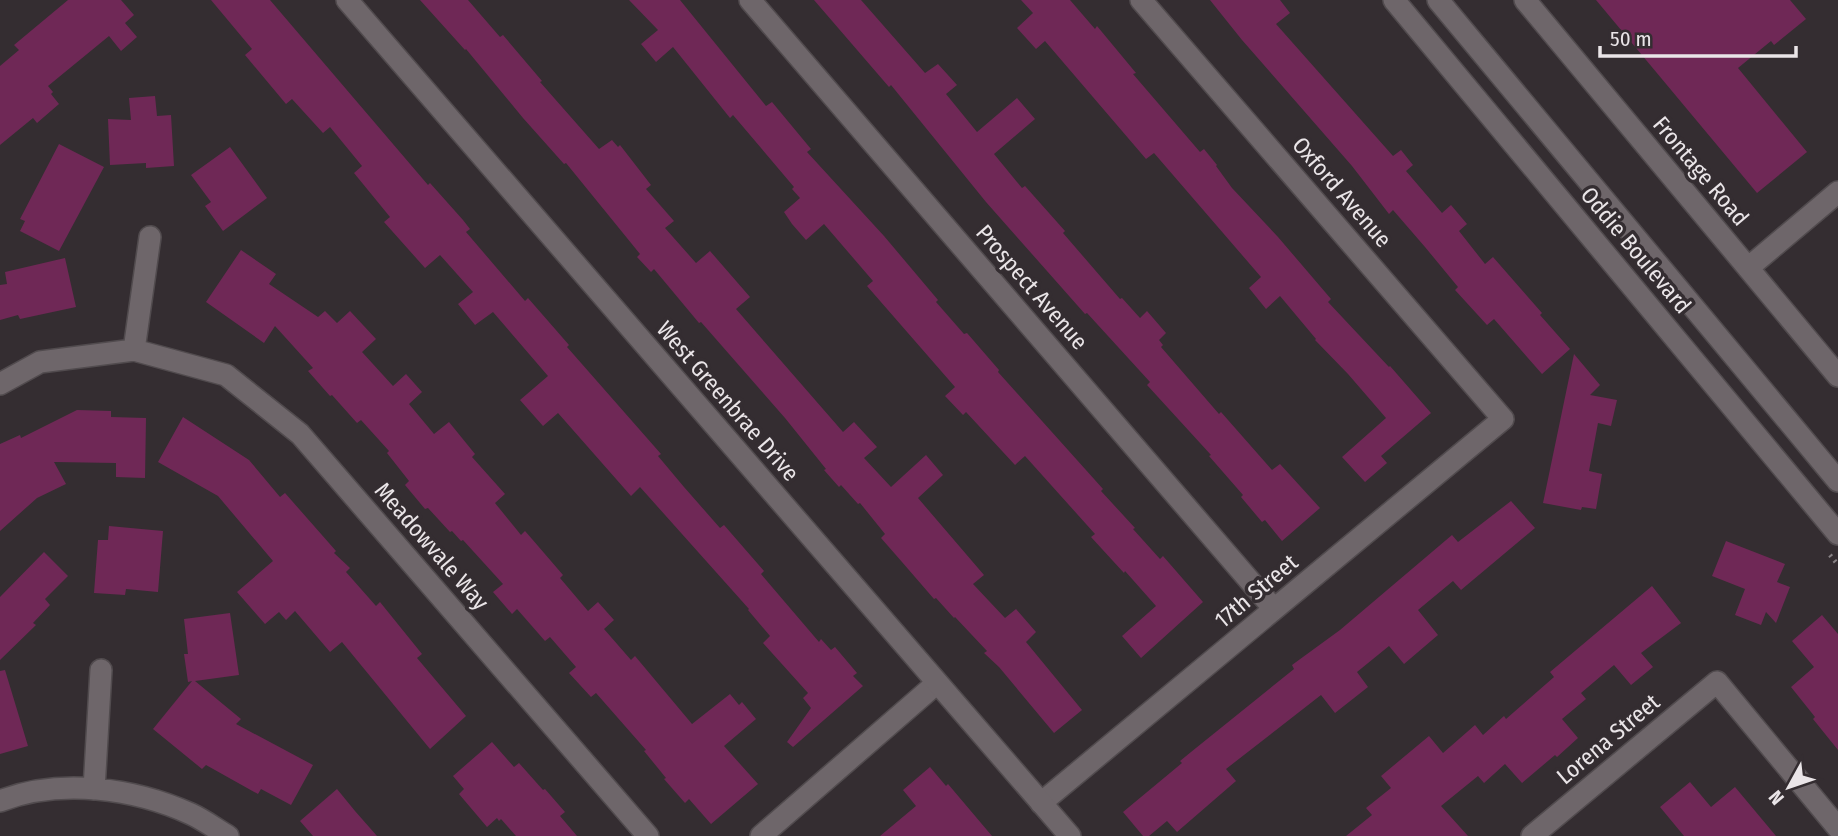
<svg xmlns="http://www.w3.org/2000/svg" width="1838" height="836" font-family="'Fira Sans Condensed',sans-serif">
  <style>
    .building { fill: #6f2856 }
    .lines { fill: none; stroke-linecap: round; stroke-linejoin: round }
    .minor-casing { stroke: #514b4e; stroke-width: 24 }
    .tertiary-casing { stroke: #514b4e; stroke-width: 24 }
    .secondary-casing { stroke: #514b4e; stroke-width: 24 }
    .path { stroke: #878184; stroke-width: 4.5; stroke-dasharray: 2 5; stroke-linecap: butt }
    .minor { stroke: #6e666a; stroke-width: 21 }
    .tertiary { stroke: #6e666a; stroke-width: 21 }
    .secondary { stroke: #6e666a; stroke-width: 21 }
    .labels { text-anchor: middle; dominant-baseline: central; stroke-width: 7; stroke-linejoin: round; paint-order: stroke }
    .street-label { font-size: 23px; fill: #eae5e8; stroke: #342d31 }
  </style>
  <rect width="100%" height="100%" fill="#342d31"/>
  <path class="building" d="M68 0H121L134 15 125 23 137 37 121 51 109 36 48 86 53 92 51 94 59 104 37 123 33 118 0 145V66L19 50 14 45Z
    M211 0H270L428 185 430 183 463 220 470 229 466 232 525 301 528 298 569 345 567 347 661 454 658 456 684 487 720 528 724 525 764 571 761 574 819 642 821 639 831 650 835 647 857 673 853 676 863 686 793 747 787 742 811 708 803 698 808 693 763 643 770 636 748 610 749 609 640 487 631 496 558 413 543 426 520 400 548 376 493 312 475 325 458 304 473 292 440 255 425 268 384 222 390 217 354 173 362 166 330 127 323 133 292 99 286 104 245 55 252 49Z
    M420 0H468L500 37 503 35 542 81 540 82 599 149 612 140 618 147 620 145 651 185 646 189 674 221 665 228 696 263 710 251 750 297 736 309 843 432 854 422 877 447 864 458 891 487 926 455 943 475 918 498 984 575 973 584 1005 618 1016 609 1036 632 1026 642 1082 710 1054 733 999 667 984 653 987 651 955 617 954 618 936 598 934 599 902 562 881 538 885 534 860 503 858 504 841 485 839 487 824 470 826 469 785 418 701 322 699 323 654 269 651 272 637 257 640 254 566 163 564 164 523 118 466 49 465 50Z
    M629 0H680L766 106 772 102 811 149 807 152 884 236 938 300 936 302 964 334 967 333 999 370 998 372 1103 489 1101 491 1135 528 1133 529 1160 559 1163 556 1203 602 1141 658 1122 636 1156 606 1125 571 1124 573 1091 537 1095 534 1025 456 1015 465 966 412 963 415 945 396 955 387 867 286 873 281 824 224 806 240 792 224 784 212 800 198 792 189 794 187 733 115 730 118 673 47 656 62 641 44 658 30Z
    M814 0H861L925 73 938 64 957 85 946 94 977 132 1017 98 1035 119 994 154 1022 188 1025 186 1065 231 1063 233 1120 299 1122 298 1140 318 1147 311 1166 333 1159 340 1163 345 1161 347 1219 414 1221 412 1272 470 1280 464 1320 508 1282 541 1265 520 1262 522 1241 497 1243 495 1209 456 1211 455 1147 385 1150 382 1087 313 1085 314 986 202 891 85 889 87Z
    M1021 0H1070L1095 29 1097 26 1136 73 1133 74 1200 152 1204 149 1217 165 1216 166 1232 188 1278 237 1331 299 1328 302 1389 367 1390 366 1431 413 1381 456 1387 463 1365 482 1342 457 1386 418 1348 374 1315 340 1316 339 1280 296 1266 309 1249 288 1261 277 1154 153 1146 159 1045 41 1036 49 1017 28 1033 13Z
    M1210 0H1280L1290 13 1276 24 1393 156 1401 150 1413 165 1406 171 1442 213 1451 205 1467 224 1459 231 1485 264 1493 257 1542 313 1540 315 1570 349 1542 374 1494 319 1487 325 1455 290 1458 287 1425 247 1393 210 1389 214 1352 166 1242 40Z
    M1596 0H1790L1806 19 1774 45 1771 41 1738 68 1807 152 1757 193Z
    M155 96 157 116 171 115 174 166 146 168V163L110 165 108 119 131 120 129 98Z
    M59 144 104 167 59 251 20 231 25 221 20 219Z
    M230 147 267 198 223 231 205 206 211 202 191 175Z
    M241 250 276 274 269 284 318 317 325 311 337 323 350 311 376 339 362 352 393 386 406 374 422 392 409 404 434 434 449 422 475 454 472 457 505 494 495 503 521 535 525 531 532 539 563 575 560 578 588 611 598 602 614 620 604 629 631 660 635 656 692 724 730 694 739 705 742 702 756 719 724 746 758 784 711 824 689 799 685 803 664 779 666 778 644 751 646 750 596 693 591 697 569 673 576 667 550 637 545 641 517 609 512 614 493 592 503 584 463 540 461 541 452 531 450 532 428 508 425 509 405 485 409 481 387 453 389 451 361 420 357 423 332 395 330 396 308 371 313 368 275 326 264 343 206 302Z
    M65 258 76 307 20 319 18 315 0 320V285L7 284 5 272Z
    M1574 354 1600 385 1590 395 1617 400 1611 426 1598 423 1589 471 1602 474 1596 509 1582 507 1581 510 1543 503Z
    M77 410 111 411V417L146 418 145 478 116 477V463L54 462 66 484 37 498 0 531V444L20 435 21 438Z
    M183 417 249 460 280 497 285 493 336 551 334 553 350 568 346 572 376 606 380 602 422 654 417 658 466 716 430 749 342 642 330 652 295 611 286 620 279 612 265 624 237 592 273 561 218 496 158 462Z
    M1511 501 1535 528 1461 590 1453 581 1418 610 1438 635 1404 664 1389 646 1357 672 1368 687 1335 713 1321 695 1226 769 1236 781 1177 832 1167 821 1149 836H1143L1123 812 1182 763 1180 761 1191 752 1294 669 1292 665 1340 630 1452 535 1458 542Z
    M109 526 163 531 158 592 126 589 125 595 94 593 98 540H108Z
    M1726 541 1785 564 1777 582 1790 587 1776 623 1766 612 1761 625 1735 615 1745 589 1712 576Z
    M44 552 68 576 45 599 50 605 33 623 36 625 0 660V597Z
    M1652 586 1681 623 1641 653 1653 667 1631 685 1614 665 1581 693 1586 699 1562 719 1578 738 1557 757 1555 755 1522 783 1505 764 1484 783 1478 776 1441 806 1468 836H1346L1372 815 1366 808 1391 788 1381 776 1429 736 1443 753 1475 725 1483 735 1504 716 1506 719 1554 677 1550 672Z
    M230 613 239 675 195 681 241 719 236 724 313 765 291 805 261 789 258 794 206 765 202 769 153 729 192 681 188 682 184 654H188L184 619Z
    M1822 615 1838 634V750L1813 719 1815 717 1791 687 1814 667 1792 641Z
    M5 670 28 746 0 754V671Z
    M492 742 514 767 519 763 543 790 545 789 565 812 560 816 577 836H516L501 819 499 821 497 818 487 827 459 794 464 789 453 776Z
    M930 767 946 786 948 784 992 836H880L916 806 903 790Z
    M1690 782 1711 807 1735 787 1776 836H1684L1660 807Z
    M337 789 355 811 377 836H313L300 821Z"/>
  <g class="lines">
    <g class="minor-casing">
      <path id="minor" d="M750 0 1274 609
        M1525 0 1838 376
        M1748 268 1838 192
        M134 350 150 237
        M0 384 40 362 134 350 226 375 300 434 648 836
        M94 789 101 670
        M0 801C60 778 134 788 191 814 204 820 216 829 228 836
        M1041 803 1503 419 1141 0
        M761 836 937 683
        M1532 836 1717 682 1838 828"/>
    </g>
    <g class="tertiary-casing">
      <path id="tertiary" d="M347 0 1070 836"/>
    </g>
    <g class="secondary-casing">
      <path id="secondary" d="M1394 0 1838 534
        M1438 0 1838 481"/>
    </g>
    <path class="path" d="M1830 555 1838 565"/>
    <use href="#minor" class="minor"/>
    <use href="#tertiary" class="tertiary"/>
    <use href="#secondary" class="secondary"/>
  </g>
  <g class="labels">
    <g class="street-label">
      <text transform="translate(1701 171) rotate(50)">Frontage Road</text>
      <text transform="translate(1342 192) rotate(49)">Oxford Avenue</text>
      <text transform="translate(1636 250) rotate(50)">Oddie Boulevard</text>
      <text transform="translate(1032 287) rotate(49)">Prospect Avenue</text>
      <text transform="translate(728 401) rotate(49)">West Greenbrae Drive</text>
      <text transform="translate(432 546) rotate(49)">Meadowvale Way</text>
      <text transform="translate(1256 591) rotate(-40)">17th Street</text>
      <text transform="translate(1608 739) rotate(-40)">Lorena Street</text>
    </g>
  </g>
  <g transform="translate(1789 787) rotate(230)" stroke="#342d31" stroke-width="5" paint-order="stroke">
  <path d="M0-5L12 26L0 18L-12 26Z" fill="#eae5e8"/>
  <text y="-10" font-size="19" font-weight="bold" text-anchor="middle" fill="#eae5e8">N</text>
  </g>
  <path d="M1600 46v10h196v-10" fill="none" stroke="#eae5e8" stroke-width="3.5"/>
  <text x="1610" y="46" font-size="21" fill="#eae5e8" stroke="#342d31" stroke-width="5" paint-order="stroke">50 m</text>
</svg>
